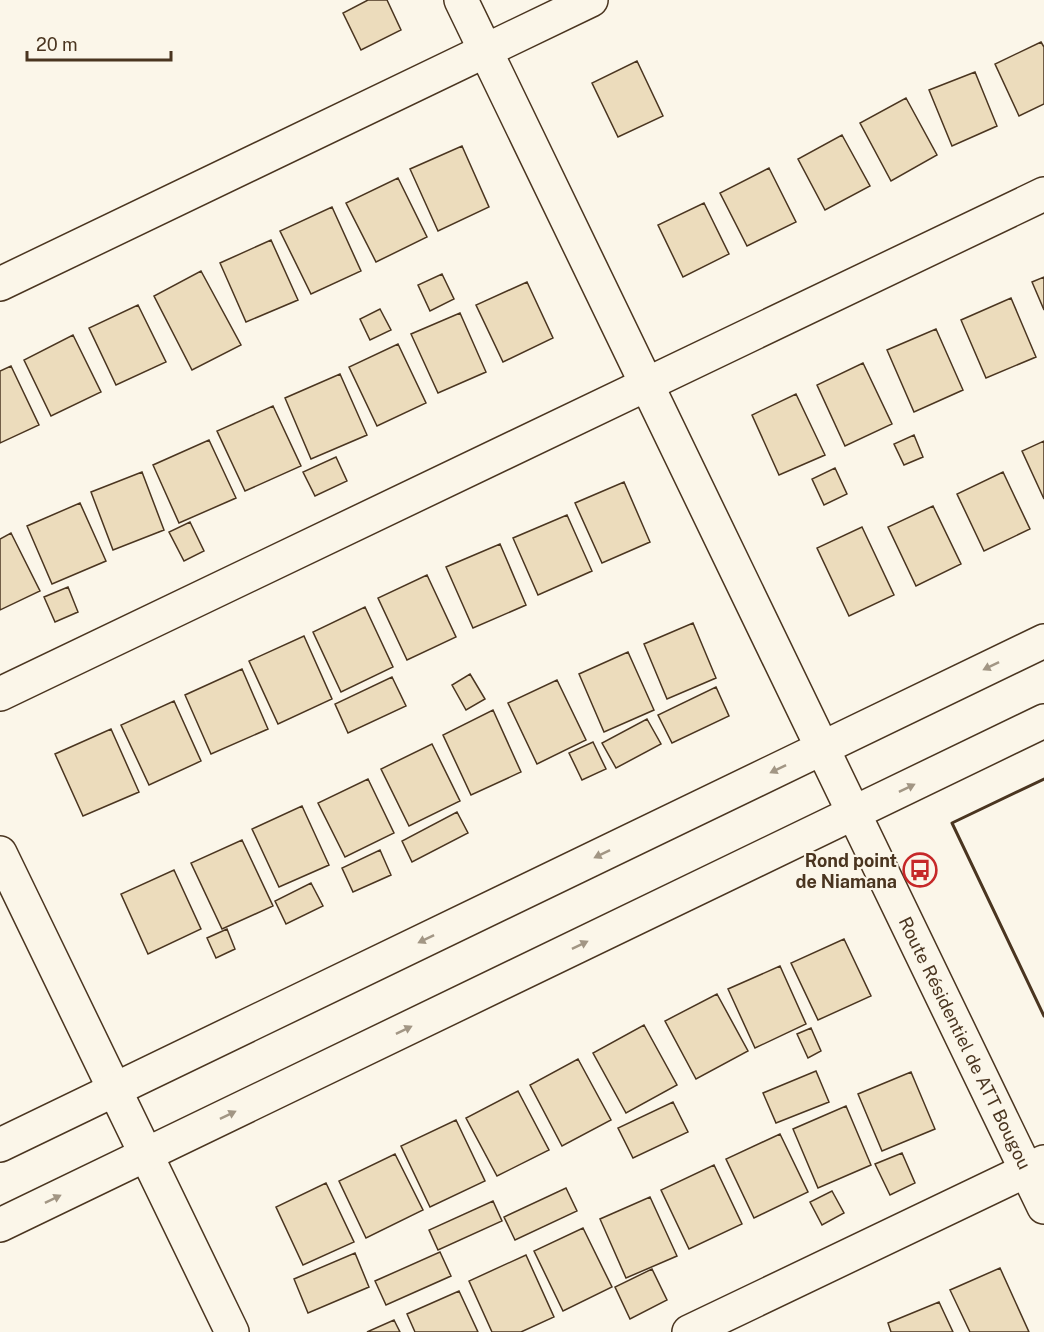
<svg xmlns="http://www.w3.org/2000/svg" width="1044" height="1332" font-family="'Public Sans',sans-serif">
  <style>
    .building { fill: #ecdcbc; stroke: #4a3520; stroke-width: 1.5 }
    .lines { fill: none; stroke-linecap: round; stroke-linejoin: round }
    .minor-casing { stroke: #4a3520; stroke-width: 36 }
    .tertiary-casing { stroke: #4a3520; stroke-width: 36 }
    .minor { stroke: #fbf6e9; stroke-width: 33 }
    .tertiary { stroke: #fbf6e9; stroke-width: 33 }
    .wall { stroke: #4a3520; stroke-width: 3 }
    .oneway { fill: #a29684 }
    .labels { text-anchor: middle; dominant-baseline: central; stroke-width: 4.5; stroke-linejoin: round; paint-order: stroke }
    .poi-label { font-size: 18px; font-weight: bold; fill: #4a3520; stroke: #fbf6e9; text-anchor: end }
    .street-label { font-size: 18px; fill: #4a3520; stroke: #fbf6e9 }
  </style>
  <rect width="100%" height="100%" fill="#fbf6e9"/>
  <path class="building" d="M368 0H387L401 30 361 50 343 13Z
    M1041 42 1044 47V104L1019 116 995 64Z
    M637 61 663 116 618 137 592 83Z
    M975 72 997 126 952 146 929 90Z
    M906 98 937 155 891 181 860 123Z
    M842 135 870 186 825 210 798 159Z
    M462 146 489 207 438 231 410 169Z
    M769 168 796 222 747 246 720 193Z
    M398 178 427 237 376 262 346 203Z
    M704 203 729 254 683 277 658 225Z
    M332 207 361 271 311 294 280 231Z
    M271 240 298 300 246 322 220 263Z
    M201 271 241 345 192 370 154 296Z
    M442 274 454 299 430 311 418 285Z
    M1044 277V310L1032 282Z
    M527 282 553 338 503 362 476 305Z
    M1011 298 1036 357 986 378 961 320Z
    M138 305 166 362 116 385 89 328Z
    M380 309 391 330 370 340 360 319Z
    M460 313 486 372 438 393 411 334Z
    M936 329 963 390 914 412 887 350Z
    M73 335 101 392 51 416 24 360Z
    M398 344 426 403 377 426 349 367Z
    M863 363 892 424 845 446 817 385Z
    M11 366 39 425 0 443V371Z
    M340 374 367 435 311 459 285 398Z
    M796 394 825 455 779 475 752 415Z
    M273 406 301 466 245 491 217 431Z
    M914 435 923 457 904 465 894 444Z
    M209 440 236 498 179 523 153 465Z
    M1044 441V499L1022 451Z
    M336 457 347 481 315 496 303 472Z
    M835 468 847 494 824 505 812 479Z
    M142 472 164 530 113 550 91 492Z
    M1003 472 1030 529 984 551 957 494Z
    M624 482 650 542 602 563 575 503Z
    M80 503 106 561 52 584 27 526Z
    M933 506 961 564 916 586 888 527Z
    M567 515 592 571 538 595 513 538Z
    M190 522 204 551 184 561 169 532Z
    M862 527 894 595 849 616 817 548Z
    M11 533 40 591 0 610V539Z
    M500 544 526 605 473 628 446 567Z
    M427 575 456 637 407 660 378 598Z
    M68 587 78 612 55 622 44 597Z
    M365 607 393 667 341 692 313 632Z
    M693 623 716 678 667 699 644 644Z
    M304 636 332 699 278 724 249 661Z
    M628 652 654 710 604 732 579 674Z
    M242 669 268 729 211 754 185 695Z
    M470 674 485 699 466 710 452 685Z
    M392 677 406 706 348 733 335 704Z
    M557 680 586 740 537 764 508 703Z
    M716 687 729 716 672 743 658 715Z
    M174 701 201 761 149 785 121 725Z
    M493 710 521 772 471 795 443 735Z
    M647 719 661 744 616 768 602 743Z
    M111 729 139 792 83 816 55 754Z
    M593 742 606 769 582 780 569 753Z
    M432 744 460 801 409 826 381 769Z
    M368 779 394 833 345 857 318 803Z
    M302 806 329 865 279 887 252 829Z
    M457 812 468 833 412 862 402 841Z
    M242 840 273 906 222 929 191 863Z
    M380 850 391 875 353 892 342 868Z
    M174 870 201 929 148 954 121 894Z
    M311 883 323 906 286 924 275 901Z
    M227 929 235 949 216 958 207 938Z
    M844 939 871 996 818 1020 791 963Z
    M780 966 806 1024 755 1048 728 989Z
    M717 994 748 1051 696 1079 665 1021Z
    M644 1025 677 1085 626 1113 593 1053Z
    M811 1028 821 1051 808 1058 797 1034Z
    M578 1059 611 1120 562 1146 530 1085Z
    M816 1071 829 1102 776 1123 763 1093Z
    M911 1072 935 1129 882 1151 858 1094Z
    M518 1091 549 1150 497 1176 466 1118Z
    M673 1102 688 1132 633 1158 618 1128Z
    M846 1106 871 1165 818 1188 793 1129Z
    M456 1120 485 1181 430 1207 401 1146Z
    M780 1134 808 1192 754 1218 726 1159Z
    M902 1153 915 1183 890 1195 875 1164Z
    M395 1154 423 1210 366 1238 339 1181Z
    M714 1165 742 1224 689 1249 661 1190Z
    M326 1183 354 1242 303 1265 276 1207Z
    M566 1188 577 1211 515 1240 504 1217Z
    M832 1191 844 1213 822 1225 810 1202Z
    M650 1197 677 1256 626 1278 600 1219Z
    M493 1201 502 1221 438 1250 429 1230Z
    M583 1228 612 1287 563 1311 534 1251Z
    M440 1252 451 1276 386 1305 375 1281Z
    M355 1253 369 1287 308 1313 294 1279Z
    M526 1255 554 1317 521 1332H492L469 1281Z
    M1000 1268 1029 1332H970L950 1290Z
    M652 1269 667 1300 630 1319 615 1287Z
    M459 1291 478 1332H415L407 1314Z
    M939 1302 953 1332H891L888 1323Z
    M394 1320 400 1332H367Z"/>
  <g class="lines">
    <g class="minor-casing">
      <path id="minor" d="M0 284 591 0
        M0 694 1044 194
        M0 853 232 1332
        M689 1332 1044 1162"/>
    </g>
    <g class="tertiary-casing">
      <path id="tertiary" d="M461 0 1044 1207
        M0 1145 1044 641
        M0 1225 1044 721"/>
    </g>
    <use href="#minor" class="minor"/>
    <use href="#tertiary" class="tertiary"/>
    <path class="wall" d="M1044 779 952 823 1044 1016"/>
  </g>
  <defs><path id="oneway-solid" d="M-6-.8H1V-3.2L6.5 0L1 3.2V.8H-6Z" transform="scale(1.5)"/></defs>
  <g class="oneway">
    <use href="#oneway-solid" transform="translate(991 666) rotate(154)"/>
    <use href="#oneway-solid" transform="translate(778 769) rotate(154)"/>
    <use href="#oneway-solid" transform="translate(907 788) rotate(-26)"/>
    <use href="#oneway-solid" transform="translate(602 854) rotate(154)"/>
    <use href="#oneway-solid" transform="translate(426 939) rotate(154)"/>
    <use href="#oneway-solid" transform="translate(580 945) rotate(-26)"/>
    <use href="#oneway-solid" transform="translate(404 1030) rotate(-26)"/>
    <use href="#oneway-solid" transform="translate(228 1115) rotate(-26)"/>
    <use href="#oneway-solid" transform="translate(53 1199) rotate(-26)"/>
  </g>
  <defs>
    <g id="bus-ring" transform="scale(1.725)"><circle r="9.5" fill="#fbf6e9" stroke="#c62828" stroke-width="1.5"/><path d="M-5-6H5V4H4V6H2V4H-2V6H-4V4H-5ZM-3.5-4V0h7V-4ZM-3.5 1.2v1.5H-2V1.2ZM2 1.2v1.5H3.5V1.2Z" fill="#c62828"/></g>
  </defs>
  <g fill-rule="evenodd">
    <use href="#bus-ring" x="920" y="870"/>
  </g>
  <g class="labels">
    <g class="poi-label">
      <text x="897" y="860">Rond point<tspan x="897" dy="21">de Niamana</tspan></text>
    </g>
    <g class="street-label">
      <text transform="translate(965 1043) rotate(64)">Route Résidentiel de ATT Bougou</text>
    </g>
  </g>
  <path d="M27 51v9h144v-9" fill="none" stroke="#4a3520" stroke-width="3"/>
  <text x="36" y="51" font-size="18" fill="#4a3520" stroke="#fbf6e9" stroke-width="4.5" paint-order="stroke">20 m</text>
</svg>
